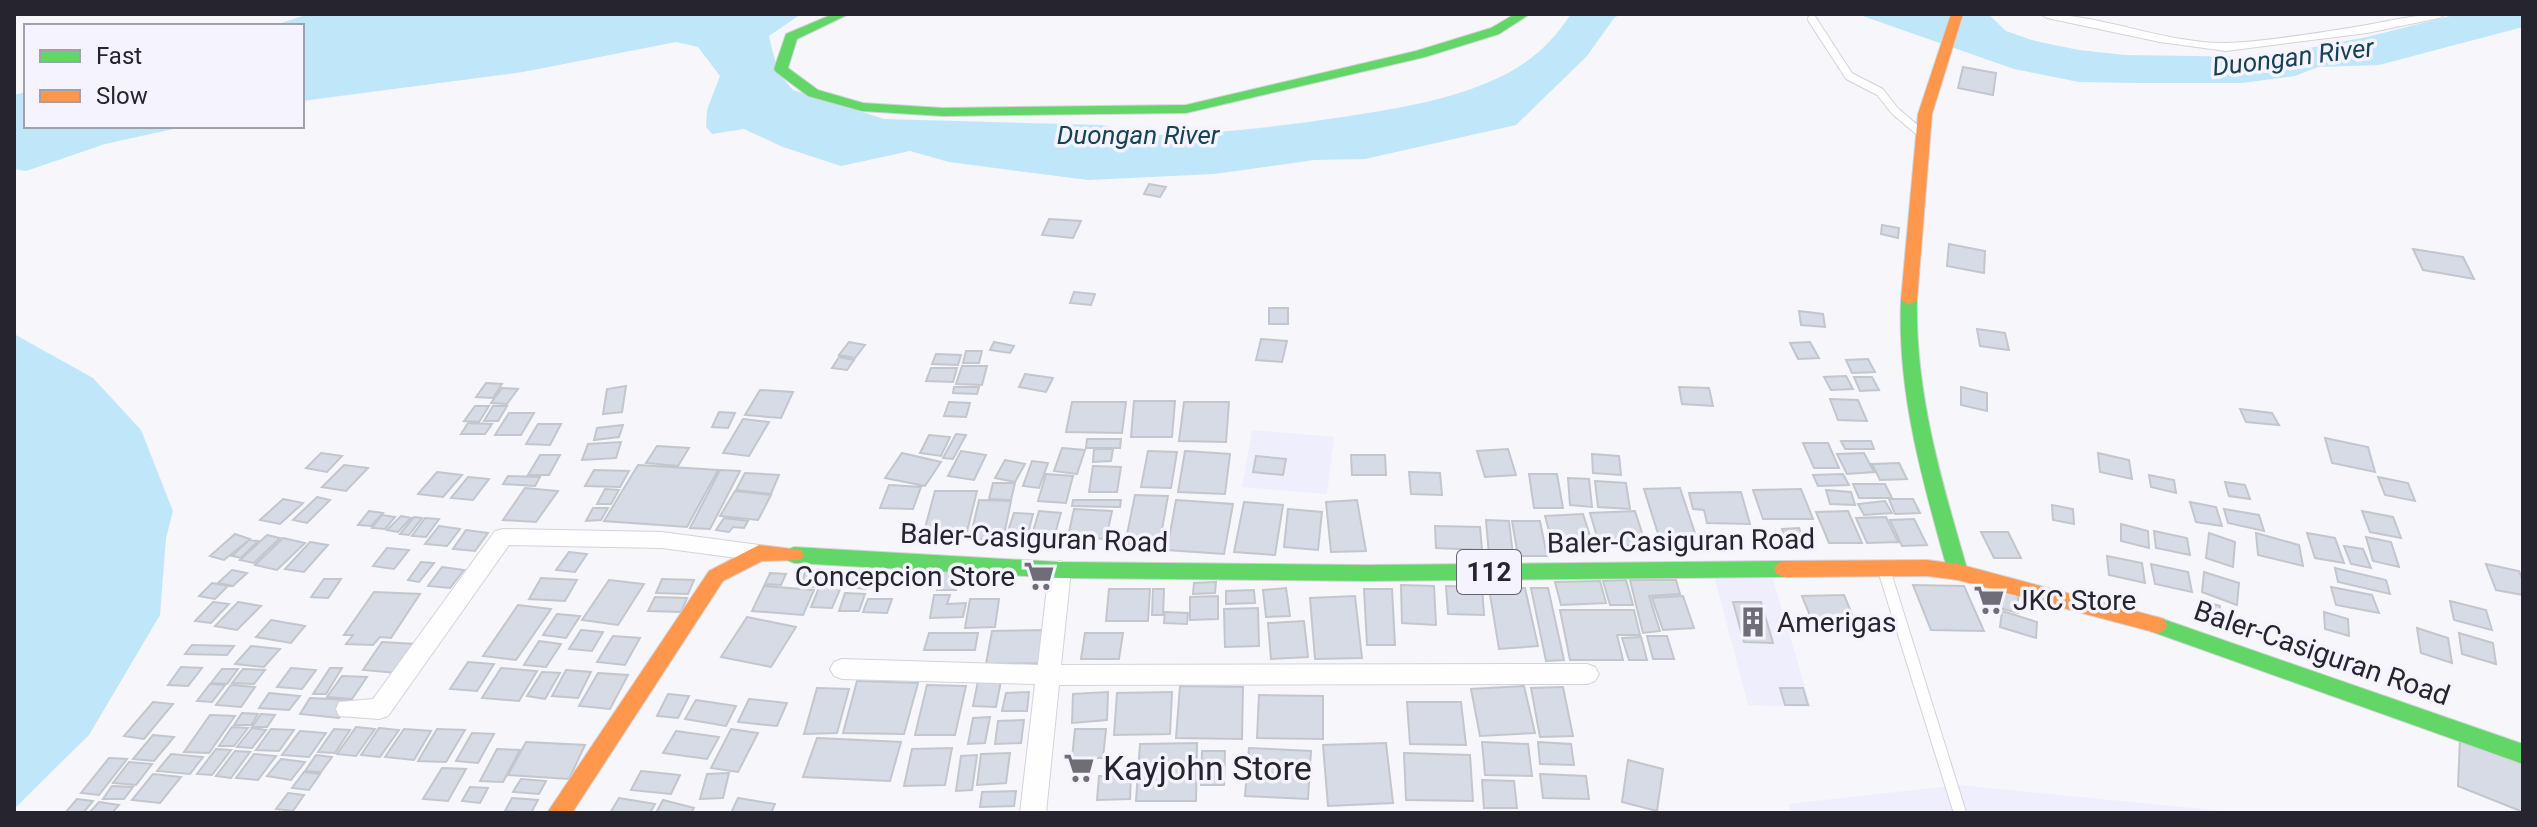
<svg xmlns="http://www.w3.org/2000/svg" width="2537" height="827" font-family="Roboto,sans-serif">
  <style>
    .built { fill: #efeefc }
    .water { fill: #c0e6fa }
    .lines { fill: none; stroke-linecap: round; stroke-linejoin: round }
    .river { fill: #c0e6fa; fill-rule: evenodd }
    .building { fill: #d6dbe6; stroke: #c3c6cc; stroke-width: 2 }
    .lane-far1-casing { stroke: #d3d3da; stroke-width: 10 }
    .lane-casing { stroke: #d3d3da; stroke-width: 14 }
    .street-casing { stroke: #d3d3da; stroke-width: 2 }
    .fast-casing { stroke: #d3d3da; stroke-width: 2 }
    .slow-casing { stroke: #d3d3da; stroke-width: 2 }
    .lane-far1 { stroke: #fefefe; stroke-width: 8 }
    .lane { stroke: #fefefe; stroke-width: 12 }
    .street { fill: #fefefe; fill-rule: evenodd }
    .fast { fill: #63d668; fill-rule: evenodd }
    .slow { fill: #ff974d; fill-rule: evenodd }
    .labels { text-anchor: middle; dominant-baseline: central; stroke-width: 7; stroke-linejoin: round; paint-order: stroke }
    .far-water-label { font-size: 26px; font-style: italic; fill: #154255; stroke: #f4f3fe }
    .shield { fill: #f4f3fe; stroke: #64636d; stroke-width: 2 }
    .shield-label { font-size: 26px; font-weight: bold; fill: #26252f }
    .street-label { font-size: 28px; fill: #26252f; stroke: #f4f3fe }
    .poi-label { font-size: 28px; fill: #26252f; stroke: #f4f3fe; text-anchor: start }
    .near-poi-label { font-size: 34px; fill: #26252f; stroke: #f4f3fe; text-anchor: start }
  </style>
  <rect width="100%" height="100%" fill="#f6f6fb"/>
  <path class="built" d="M1252 430 1334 437 1327 494 1242 487Z
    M1714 575 1772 576 1811 707 1748 705Z
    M1959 785 2243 813H1791L1789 804Z"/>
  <path class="water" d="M309 14H801L769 36C777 73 785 95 820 113 874 141 975 135 1035 134 1076 134 1116 136 1156 135 1218 134 1282 126 1343 117 1393 109 1442 102 1489 82 1525 67 1550 46 1571 14H1621L1614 18 1587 56 1516 125 1365 159 1314 160 1214 174 1088 180 949 162 910 151 841 166 783 147 744 129 712 134 706 127 707 110 720 76 698 47 676 42 523 72 302 101V26H272Z
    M1857 14H1988L2006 31 2035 41 2079 50 2125 55 2260 57 2367 37 2458 14H2523V27L2379 65 2318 67 2295 76 2242 83H2138L2079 82 2014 69Z
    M26 92V126H187L105 144 26 171 14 169V95Z
    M14 334 93 378 141 430 173 511 166 538 160 615 89 735 14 809Z"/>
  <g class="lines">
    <path class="river" d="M760 64 773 67 793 90 884 119 1102 125 1115 128 1121 136 1115 144 1102 147 881 141 767 106 742 75 747 67Z"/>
  </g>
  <path class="building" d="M1963 67 1996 73 1993 95 1958 88Z
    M1149 184 1166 187 1160 197 1144 194Z
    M1049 219 1081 221 1073 238 1042 235Z
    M1882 225 1899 228 1898 238 1881 234Z
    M1949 244 1985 251 1984 273 1947 266Z
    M2413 249 2463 257 2474 279 2423 270Z
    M1074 292 1095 294 1091 305 1070 303Z
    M1269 308H1288V324H1269Z
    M1799 311 1823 314 1825 327 1801 325Z
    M1977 329 2005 333 2009 350 1980 346Z
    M1261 339 1287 341 1282 362 1256 360Z
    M849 342 865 345 855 358 839 355Z
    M994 342 1014 346 1010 353 990 350Z
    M1810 342 1819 358 1798 359 1790 343Z
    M966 351H982L979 363H963Z
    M936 354 961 355 958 365 932 364Z
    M839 357 854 360 847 370 832 368Z
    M1868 359 1875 372 1852 373 1846 360Z
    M962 366H987L982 385 956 384Z
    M931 368H957L953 382 926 381Z
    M1025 374 1053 378 1046 392 1019 387Z
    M1846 376 1853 389 1831 390 1824 377Z
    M1854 377H1872L1879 390 1860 391Z
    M486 383 502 384 493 398 476 397Z
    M626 386 622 412 603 414 607 389Z
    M954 387H979L977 394 953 393Z
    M1679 387 1709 388 1713 406 1682 404Z
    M1961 387 1987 393V411L1961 405Z
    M502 388 518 389 507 404 491 403Z
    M760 390 793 392 781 418 745 415Z
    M1830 399 1858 400 1867 421 1838 420Z
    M1134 401H1175L1172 437H1131Z
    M949 402 970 403 966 417 944 416Z
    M1072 402H1126L1122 433 1066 432Z
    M1184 402H1229L1226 442 1179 441Z
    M475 406H489L479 422 464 421Z
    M493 406H507L498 421H484Z
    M2240 409 2272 413 2279 425 2246 422Z
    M719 412 735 413 728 428 712 427Z
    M509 413H534L521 435H495Z
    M743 419 769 422 749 456 723 453Z
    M468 423 492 424 485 434H461Z
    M538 424H561L550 445 526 444Z
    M623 425 619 437 594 440 597 428Z
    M956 434 966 435 953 459 943 458Z
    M929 435 950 437 941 456 920 453Z
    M2325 438 2368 447 2375 472 2332 463Z
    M1087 439H1121L1120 448H1086Z
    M1841 441H1871L1874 449H1845Z
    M621 442 616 458 582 460 588 444Z
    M1803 443H1828L1839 468H1814Z
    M657 446 689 448 678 466 646 463Z
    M1062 448 1085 450 1077 474 1054 471Z
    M1094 449H1113L1111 461 1093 462Z
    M1508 449 1516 475 1485 477 1477 451Z
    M961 451 986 455 974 480 948 476Z
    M1148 451 1177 452 1171 488 1141 487Z
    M1185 451 1230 454 1225 494 1178 492Z
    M321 453 342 456 327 472 306 468Z
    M902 453 941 462 925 486 885 478Z
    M1864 453 1874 472 1847 474 1837 454Z
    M2098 453 2129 460 2132 479 2100 472Z
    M1592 454 1619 456 1621 475 1593 473Z
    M540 455H560L549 475H528Z
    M1351 455H1385L1386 475H1352Z
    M1256 456 1286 459 1283 475 1253 472Z
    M1005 460 1025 464 1015 482 995 478Z
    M1032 461 1048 463 1039 488 1023 486Z
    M1899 463 1907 479 1880 480 1872 464Z
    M344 465 368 468 346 491 322 487Z
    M638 465 718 470 687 527 604 521Z
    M1093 466 1121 467 1117 492H1089Z
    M594 470 629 471 620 487 585 486Z
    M720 470 740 471 710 529 690 528Z
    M437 472 462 475 443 497 418 494Z
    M1409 472 1440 473 1442 495 1411 494Z
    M745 473 779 475 771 494 736 490Z
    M1046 474 1073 476 1066 503 1038 501Z
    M1529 474H1557L1563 508H1534Z
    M1843 474 1849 485 1818 486 1813 475Z
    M2149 475 2174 480 2176 493 2151 487Z
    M508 476 540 477 535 486 503 484Z
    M468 477 489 479 473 500 451 498Z
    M2378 477 2408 483 2415 501 2385 495Z
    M1568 478 1589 479 1592 507 1570 505Z
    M1595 481 1626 483 1630 509 1598 507Z
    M2225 482 2245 485 2250 499 2229 496Z
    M993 483H1015L1011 500 989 499Z
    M1853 484H1885L1892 498H1859Z
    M889 485 921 487 913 509 880 508Z
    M525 488 558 491 536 522 503 520Z
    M1680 488 1696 536 1659 537 1644 489Z
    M605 489 619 490 611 504H597Z
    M1801 489 1813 519H1763L1753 490Z
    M1826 490 1851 492 1855 505 1830 504Z
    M735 491 771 495 758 520 720 516Z
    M935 491H977L965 540 922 539Z
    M1741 492 1750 524 1707 523 1704 510 1693 509 1689 493Z
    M1135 495 1168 496 1159 546 1125 544Z
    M317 497 330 500 307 523 293 520Z
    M283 499 303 503 280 524 260 520Z
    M1889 499H1913L1920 513 1895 514Z
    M979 500 1011 501 1003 540 970 539Z
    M1073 500H1121L1120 507 1072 506Z
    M1176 500 1233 504 1224 554 1167 550Z
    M1357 500 1366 551 1331 552 1326 502Z
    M1885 501 1892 513 1864 515 1858 504Z
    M1244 502 1283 505 1275 555 1234 552Z
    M2190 502 2216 507 2222 526 2196 522Z
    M2052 505 2073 509 2074 524 2053 520Z
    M593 508H608L601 520 586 521Z
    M1074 509 1112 511 1106 539 1068 537Z
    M1288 509 1322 512 1318 550 1284 547Z
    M2224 509 2259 515 2264 531 2228 523Z
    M369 511 383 513 371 526 358 525Z
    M1039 511 1061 513 1051 547 1029 545Z
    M1635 511 1646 545 1600 547 1590 513Z
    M1848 511 1862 543H1829L1816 512Z
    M2362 511 2393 517 2401 538 2370 532Z
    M1014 513 1033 514 1025 545 1004 543Z
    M1583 514 1594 548 1554 550 1545 516Z
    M382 515 395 517 385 529 372 528Z
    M401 516 411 518 398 532 387 530Z
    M414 517 422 518 409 535 400 534Z
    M1886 517 1898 542 1867 543 1856 518Z
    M425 518 439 519 426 537 412 536Z
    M724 518 748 521 744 528 733 527 729 532 716 530Z
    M1914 519 1927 545 1902 546 1890 520Z
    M1486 520 1509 521 1513 556 1489 555Z
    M1512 521H1540L1547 556H1518Z
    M2121 524 2148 531 2149 548 2121 541Z
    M439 526 460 529 447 546 425 544Z
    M1435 526 1480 527 1482 550 1436 548Z
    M1799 528 1807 546 1788 547 1782 529Z
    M466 530 488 533 475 551 453 549Z
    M2154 531 2187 538 2190 555 2156 548Z
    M1981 532H2008L2021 558H1994Z
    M2209 533 2235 542 2233 567 2206 558Z
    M2256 533 2299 545 2303 566 2258 555Z
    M2307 533 2335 538 2344 563 2315 558Z
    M235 534 250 539 224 560 210 556Z
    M267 535 280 538 254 563 240 560Z
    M2366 537 2391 542 2399 567 2373 561Z
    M283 538 305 543 277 570 255 565Z
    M249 540 258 541 241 558 232 556Z
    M310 542 328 545 304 572 285 569Z
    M2344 546 2363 549 2371 568 2351 564Z
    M387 548 409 550 394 569 373 566Z
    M569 552 587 554 575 572 556 570Z
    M2107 556 2142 563 2145 583 2109 575Z
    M421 562 434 563 419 582 408 580Z
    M2151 564 2188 572 2192 592 2155 584Z
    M2486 564 2519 571 2523 581V595L2496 590Z
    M442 567 464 570 450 588 428 586Z
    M915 568 938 569 932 586 910 585Z
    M2335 568 2386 580 2390 594 2338 582Z
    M941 569H961L956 590H937Z
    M232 570 247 573 233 586 218 583Z
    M806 570 823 571 816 587 800 586Z
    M854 570 875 573 866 589 846 587Z
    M826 571 847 573 832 608 811 607Z
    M2204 572 2239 583 2237 605 2202 592Z
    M770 573 786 574 781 585 765 584Z
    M541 578 577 580 565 601 529 599Z
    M324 579H341L328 598 311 597Z
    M662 579 694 580 688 594 656 593Z
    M609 580 644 584 618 625 582 620Z
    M1626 580 1633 605H1610L1603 581Z
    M1630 580H1676L1680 594 1649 596 1660 631 1643 633Z
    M1600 581 1606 603 1561 605 1555 582Z
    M1216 582 1215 593 1193 594 1194 583Z
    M212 583 228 586 215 599 199 596Z
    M1401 585 1434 586 1436 625 1402 623Z
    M1913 585 1964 586 1984 631 1931 630Z
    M764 586 814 590 803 615 752 611Z
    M1446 586 1482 587 1484 615 1448 614Z
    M1993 587 2018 594V613L1992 606Z
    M2331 587 2372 595 2379 613 2336 605Z
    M1286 588 1290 616 1266 617 1263 590Z
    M1489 588H1525L1538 646 1499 649Z
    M1531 588H1548L1564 660 1546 661Z
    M1109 589H1150L1148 621H1106Z
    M1153 589H1164L1163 615H1152Z
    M1364 589H1392L1395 645H1367Z
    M1254 590 1255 603 1226 604V591Z
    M374 592 420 594 391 638 380 637 373 645 346 644 353 635H344Z
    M845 593 865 594 859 611H839Z
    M934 595H950L947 604 966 603 963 617 930 618Z
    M1844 595 1857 626 1815 628 1802 596Z
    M1218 596V619L1190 620V597Z
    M1355 596 1362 658 1315 659 1310 598Z
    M1683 596 1694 628 1663 630 1652 598Z
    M655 597 687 598 681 612 648 611Z
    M868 599H892L887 613 863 612Z
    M970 599H999L995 627 965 628Z
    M2203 601 2220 606 2219 619 2202 613Z
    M2450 601 2486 610 2492 630 2454 620Z
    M213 602 229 604 211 623 195 621Z
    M238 602 261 606 237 630 215 626Z
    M1733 602H1761L1773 643 1744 642Z
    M518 605 551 609 516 660 483 656Z
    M1258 608 1259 646 1225 647 1224 609Z
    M1560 610H1634L1640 635H1617L1623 660H1570Z
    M2002 611 2037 622 2036 638 2000 627Z
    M1165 612 1188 613 1187 624 1164 623Z
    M2324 612 2348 619 2349 636 2325 629Z
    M557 614 580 616 566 638 543 635Z
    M747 617 796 627 771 667 721 657Z
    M271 620 305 626 291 643 256 637Z
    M1304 621 1308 657 1271 659 1268 623Z
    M2417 628 2448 638 2452 663 2421 653Z
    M581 630 603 632 592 651 569 649Z
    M1045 630 1040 663 986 664 992 631Z
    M929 633H978L975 650H924Z
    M1085 633H1123L1119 659H1081Z
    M2459 633 2493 643 2496 664 2462 654Z
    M613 636 640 638 625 665 597 662Z
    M1647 636H1667L1674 659H1653Z
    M1641 637 1647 660H1629L1622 638Z
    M539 641 561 644 546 667 524 665Z
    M382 642 415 644 397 673 363 670Z
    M192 645 234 646 227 655 185 654Z
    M251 646 280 649 264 667 235 664Z
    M468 662 494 664 477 691 450 689Z
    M181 667 202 668 188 686 168 685Z
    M291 668 316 670 302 689 277 687Z
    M330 668H342L326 694H313Z
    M501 668 537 671 519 701 482 698Z
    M222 669H238L227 684 211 683Z
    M243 669 265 670 254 684 232 683Z
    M566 670 591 672 578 698 552 696Z
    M542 672 560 673 545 699 527 696Z
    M598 673 628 675 610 709 579 706Z
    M342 676 367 677 352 699 327 697Z
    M979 676H1002L996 707 973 706Z
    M857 681 918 683 904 734 843 733Z
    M210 684 225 685 212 702 197 701Z
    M231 685 255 687 241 707 216 705Z
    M927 685 966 686 955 735H915Z
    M1180 686 1243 687 1242 739 1176 738Z
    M1524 686 1535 733 1480 736 1471 689Z
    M1563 687 1573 736 1540 737 1531 688Z
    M817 688 849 689 837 733 804 734Z
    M1780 688H1803L1808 705H1785Z
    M1029 692 1027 711H1002L1006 693Z
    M1108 692 1107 720 1072 723 1073 694Z
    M1172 692 1170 734 1114 735 1117 693Z
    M269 693 300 696 289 710 259 708Z
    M668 694 689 696 678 718 657 716Z
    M1259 695 1323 696V739L1257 738Z
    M310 698 349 700 339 718 300 714Z
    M749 699 787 703 777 726 738 722Z
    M696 700 736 706 726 726 685 719Z
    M153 702 173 704 144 739 124 736Z
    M1407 702H1461L1466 745 1410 744Z
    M242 713 258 714 251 725H234Z
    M261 714 275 715 267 727H252Z
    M210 715 235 716 209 753 184 752Z
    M990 717 985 743 968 744 973 718Z
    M1024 720 1021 743 995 744 998 721Z
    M232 727 248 728 234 746H219Z
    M356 727 375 729 356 756 337 754Z
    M252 728 266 730 252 748 237 747Z
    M379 728 399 730 380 757 361 755Z
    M271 729 294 730 279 751 256 750Z
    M334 729 350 730 335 753 318 752Z
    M404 729 431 731 414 760 385 757Z
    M437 729 465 730 446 762 418 761Z
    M731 729 758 733 738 772 711 768Z
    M1075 729H1106L1103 758H1072Z
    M300 731 326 733 309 757 282 755Z
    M676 731 719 737 707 759 663 753Z
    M472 733 494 734 478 763 456 761Z
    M153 735 174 737 154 761 133 759Z
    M817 738 901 742 890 781 803 777Z
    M2460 739 2523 764V812L2458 786Z
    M526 742 585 745 569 779 508 775Z
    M1482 742 1528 744 1532 776 1485 775Z
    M1538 742 1571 744 1574 765 1540 764Z
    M1197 743 1196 801H1136L1140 744Z
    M1386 743 1393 803 1328 806 1323 745Z
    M952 748 945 785 904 786 912 749Z
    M1249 748 1311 751 1308 799 1245 796Z
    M216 749 231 750 212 775 197 774Z
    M497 749 520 750 503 782 480 781Z
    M235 751 250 752 231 778 216 776Z
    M1202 751H1225L1224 785H1201Z
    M1010 753 1006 783 977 785 981 754Z
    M1404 753 1470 755 1473 801 1406 800Z
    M171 754 203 757 190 774 157 771Z
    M254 754 276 756 258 780 236 778Z
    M316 755 332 757 321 772 305 771Z
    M977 755 972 790 956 791 961 756Z
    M109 758 127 759 99 795 81 793Z
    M281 759 305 762 291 780 267 776Z
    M1628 760 1663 769 1657 811 1622 802Z
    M129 762 152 764 136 785 113 783Z
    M442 768 466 769 448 801 423 799Z
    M641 771 680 775 671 794 631 790Z
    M304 772 320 774 309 790 292 788Z
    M729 773 723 798 700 799 707 774Z
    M153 774 181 777 160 803 132 800Z
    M1540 774 1586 776 1589 799 1543 798Z
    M1099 776H1131L1130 799 1097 800Z
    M521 779 546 781 539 794 513 792Z
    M1482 780 1514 781 1517 808H1484Z
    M112 786 133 787 124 799H103Z
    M470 787 488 788 480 803 462 801Z
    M1016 791 1014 806 980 807 982 792Z
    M288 793 304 795 293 811 276 809Z
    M512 798 538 800 531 813 505 811Z
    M619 798 655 804 650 813H610Z
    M738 798 775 804 771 813H731Z
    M77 799 93 801 83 813H65Z
    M663 800 694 808 691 813H656Z
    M99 802 119 805 112 813H89Z"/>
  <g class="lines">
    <g class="lane-far1-casing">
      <path id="lane-far1" d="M1812 19 1849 76 1880 92 1895 111 1922 134"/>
    </g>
    <g class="lane-casing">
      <path id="lane" d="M1884 570 1960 813"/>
    </g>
    <g class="street-casing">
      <path id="street" d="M2040 14C2103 14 2165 44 2227 43 2270 41 2325 32 2367 25 2394 20 2418 14 2446 14L2439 18 2367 33 2226 51 2160 42 2047 18Z
        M503 529 662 532 759 545 767 547 770 553 767 559 759 561 662 548 509 545 388 716 379 719 339 716 336 709 339 702 373 699 495 531Z
        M1060 561 1068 564 1071 570 1061 665 1587 664 1595 667 1599 674 1595 681 1587 684 1059 685 1046 813H1020L1035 684 842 679 834 676 830 669 834 662 842 659 1038 665 1049 570 1052 564Z"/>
    </g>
    <g class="fast-casing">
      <path id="fast" d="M833 14H849L797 39 788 68 818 90 863 103 943 108 1186 105 1416 51 1491 28 1515 14H1530L1499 34 1425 57 1186 113 943 116 862 111 808 96 776 72 774 69 786 34Z
        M1909 295 1917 300C1915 394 1942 482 1968 572L1965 577 1958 580 1951 577 1948 572C1923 482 1897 394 1901 300Z
        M794 547 1060 562 1366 565 1784 561 1791 564 1794 569 1791 574 1784 577 1366 581 1060 578 794 563 787 560 784 555 787 550Z
        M2157 617 2523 744V764L2150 631 2147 625 2150 619Z"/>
    </g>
    <g class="slow-casing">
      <path id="slow" d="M1951 14H1963L1932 114 1917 300 1909 305 1901 300 1918 114Z
        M759 545 801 550 804 555 801 560 762 561 723 581 572 813H547L709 571Z
        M1927 560 1958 564 2157 617 2164 619 2167 625 2164 631 2157 633 1958 580 1927 576 1784 577 1777 574 1774 569 1777 564 1784 561Z"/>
    </g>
    <use href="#lane-far1" class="lane-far1"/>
    <use href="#lane" class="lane"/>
    <use href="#street" class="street"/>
    <use href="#fast" class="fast"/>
    <use href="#slow" class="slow"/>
  </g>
  <defs>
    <g id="supermarket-bare" transform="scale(2.4)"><path d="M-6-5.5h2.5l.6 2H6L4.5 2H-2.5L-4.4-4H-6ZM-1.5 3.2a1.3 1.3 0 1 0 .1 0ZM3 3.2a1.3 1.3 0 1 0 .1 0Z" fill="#6f6e76" stroke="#f4f3fe" stroke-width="2.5" paint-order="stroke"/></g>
    <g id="building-bare" transform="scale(2.4)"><path d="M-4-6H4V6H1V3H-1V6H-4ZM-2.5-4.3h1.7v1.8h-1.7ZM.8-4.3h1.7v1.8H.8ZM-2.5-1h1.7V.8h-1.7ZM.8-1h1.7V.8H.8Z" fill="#6f6e76" stroke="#f4f3fe" stroke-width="2.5" paint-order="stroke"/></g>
  </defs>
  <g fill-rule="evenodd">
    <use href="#supermarket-bare" x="1039" y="576"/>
    <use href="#supermarket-bare" x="1989" y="600"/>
    <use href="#building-bare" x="1753" y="622"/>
    <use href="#supermarket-bare" x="1079" y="768"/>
  </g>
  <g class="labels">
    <g class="far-water-label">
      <text transform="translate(2293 57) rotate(-7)">Duongan River</text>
      <text x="1138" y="135">Duongan River</text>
    </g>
    <rect class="shield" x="1457" y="550" width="64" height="44" rx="6"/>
    <g class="shield-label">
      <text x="1489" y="572">112</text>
    </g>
    <g class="street-label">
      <text transform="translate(1034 538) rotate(2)">Baler-Casiguran Road</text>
      <text transform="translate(1681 541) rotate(-1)">Baler-Casiguran Road</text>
      <text transform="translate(2322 653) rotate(19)">Baler-Casiguran Road</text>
    </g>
    <g class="poi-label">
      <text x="1015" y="576" text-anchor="end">Concepcion Store</text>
      <text x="2013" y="600">JKC Store</text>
      <text x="1777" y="622">Amerigas</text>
    </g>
    <g class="near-poi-label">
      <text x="1103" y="768">Kayjohn Store</text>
    </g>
  </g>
  <rect width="2537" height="827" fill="none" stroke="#26252f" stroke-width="32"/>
  <rect x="24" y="24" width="280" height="104" fill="#f4f3fe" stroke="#a2a1ab" stroke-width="2"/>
  <rect x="40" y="50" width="40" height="12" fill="#63d668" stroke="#a2a1ab" stroke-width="2"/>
  <text x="96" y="64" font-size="24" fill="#26252f">Fast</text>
  <rect x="40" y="90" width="40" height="12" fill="#ff974d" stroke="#a2a1ab" stroke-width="2"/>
  <text x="96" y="104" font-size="24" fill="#26252f">Slow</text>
</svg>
